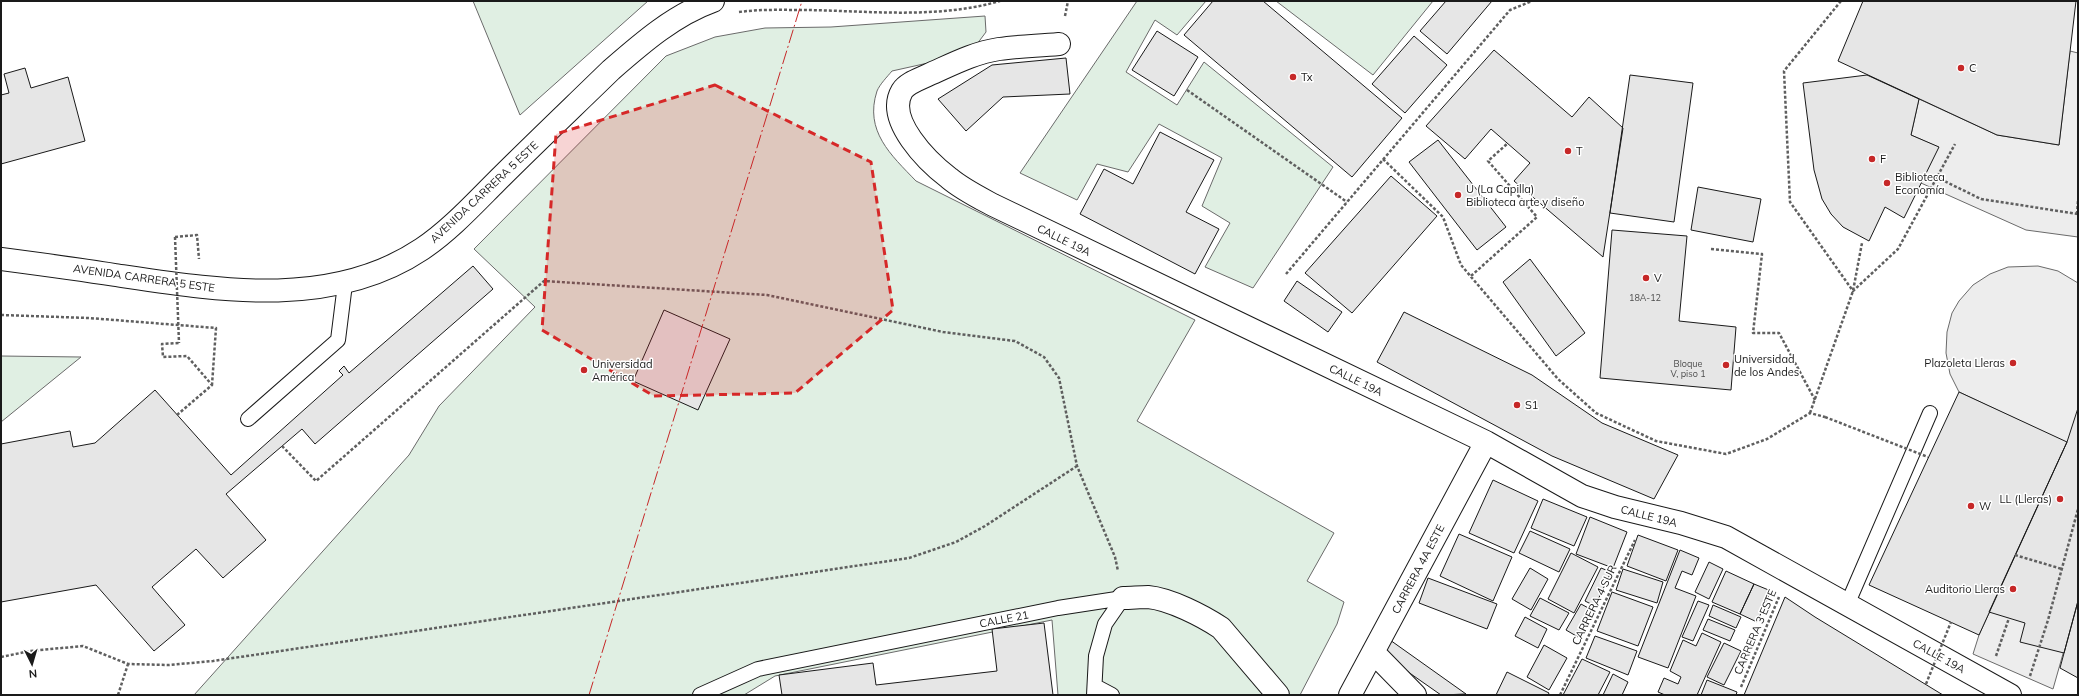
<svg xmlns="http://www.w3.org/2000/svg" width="2079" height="696" font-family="Mulish,sans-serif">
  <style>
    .green { fill: #e0efe3; stroke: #6a6a6a }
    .parking { fill: #ededed; stroke: #6a6a6a }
    .building { fill: #e6e6e6; stroke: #1a1a1a }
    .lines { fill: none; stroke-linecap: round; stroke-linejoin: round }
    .lane-casing { stroke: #1a1a1a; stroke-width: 16 }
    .street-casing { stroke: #1a1a1a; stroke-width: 24 }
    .primary-casing { stroke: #1a1a1a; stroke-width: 24 }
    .path { stroke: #5f5f5f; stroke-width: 2.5; stroke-dasharray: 3 2; stroke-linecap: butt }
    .lane { stroke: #fff; stroke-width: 14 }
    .street { stroke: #fff; stroke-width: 22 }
    .primary { stroke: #fff; stroke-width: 22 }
    .path-bridge { stroke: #5f5f5f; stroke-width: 2.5; stroke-dasharray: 3 2; stroke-linecap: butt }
    .power { stroke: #c62828; stroke-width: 1; stroke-dasharray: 14 3 2 3; stroke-linecap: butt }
    .marked { fill: #d62828; fill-opacity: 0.2; stroke: #d62828; stroke-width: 3; stroke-dasharray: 8 5; stroke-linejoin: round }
    .poi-dot { fill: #c62828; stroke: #fff; stroke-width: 1.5 }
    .labels { text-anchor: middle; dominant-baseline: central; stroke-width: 3; stroke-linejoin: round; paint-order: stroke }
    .number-label { font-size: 9px; fill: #4d4d4d }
    .poi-label { font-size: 11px; fill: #1a1a1a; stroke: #fff; text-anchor: start }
    .street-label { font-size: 11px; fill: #1a1a1a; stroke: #fff }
  </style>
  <rect width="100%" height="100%" fill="#fff"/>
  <path class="green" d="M473 1H648L520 115Z
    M1137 1H1206L1177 35 1155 20 1126 72 1177 105 1204 62 1333 167 1253 288 1205 267 1230 223 1202 206 1222 158 1159 124 1128 172 1097 164 1077 200 1020 173Z
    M1276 1H1433L1373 75Z
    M985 16 986 32 974 48 928 63 892 71C887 77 880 84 877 91 864 131 891 155 916 181L1195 320 1137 421 1334 533 1307 581 1344 602 1337 624 1300 695H1058L1052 620 775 676 744 695H194L409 455 439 406 535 307 474 249 666 56 715 37 765 28 831 27Z
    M1 356 81 357 1 422Z"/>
  <path class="parking" d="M2070 51 2078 53V237L2026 230 1921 183 1938 147 1911 135 1919 99 1997 135 2059 145Z
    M2038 266 2058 271 2078 283V601L2053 689 1973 654 1979 635 2067 443 1959 392 1950 374 1946 353 1947 332 1952 313 1959 301 1973 285 1990 274 2008 267Z"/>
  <path class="building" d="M1213 1H1263L1402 118 1352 177 1184 35Z
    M1446 1H1492L1447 54 1420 31Z
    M1863 1H2076L2059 145 1997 135 1838 61Z
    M1157 31 1198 57 1174 96 1132 70Z
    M1414 36 1447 65 1405 113 1372 84Z
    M1494 50 1572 117 1589 97 1623 128 1603 257 1514 181 1530 163 1491 129 1465 159 1426 126Z
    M1066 58 1070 94 1003 97 966 131 938 99 992 65Z
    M25 68 31 88 68 77 85 141 1 164V95L9 93 4 74Z
    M1630 75 1693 83 1674 222 1610 213Z
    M1867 75 1919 99 1911 135 1939 147 1904 218 1885 207 1869 241 1843 227 1831 214 1822 199 1814 170 1803 83Z
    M1160 132 1214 160 1186 212 1219 229 1195 274 1080 214 1104 169 1133 184Z
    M1438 140 1506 227 1477 250 1409 162Z
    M1391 176 1437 216 1352 313 1305 273Z
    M1698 187 1761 199 1753 242 1691 230Z
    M1612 230 1687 236 1679 321 1736 327 1731 390 1600 378Z
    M1530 259 1585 333 1556 356 1503 282Z
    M473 266 493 289 315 444 302 429 226 494 266 540 223 578 196 549 152 587 185 625 154 651 96 585 1 602V444L70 431 73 447 95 443 155 390 231 475 343 375 339 371 344 366 349 373Z
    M1297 281 1342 312 1328 332 1284 301Z
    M664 310 730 339 698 410 633 381Z
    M1404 312 1532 375 1602 423 1678 455 1654 499 1552 456 1377 362Z
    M1959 392 2067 442 1979 635 1869 585Z
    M2078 408V601L2064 653 2020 642 2025 623 1989 612 2067 442Z
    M1493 480 1538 501 1514 553 1469 533Z
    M1543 499 1587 517 1574 546 1531 528Z
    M1590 517 1627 532 1613 568 1576 554Z
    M1530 531 1570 549 1559 572 1519 553Z
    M1459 534 1512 557 1493 601 1440 576Z
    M1638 535 1678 550 1666 581 1627 566Z
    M1680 550 1699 558 1692 575 1682 571 1675 588 1696 596 1668 668 1638 657Z
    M1571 553 1598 567 1574 613 1548 599Z
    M1709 562 1723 569 1709 599 1695 592Z
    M1530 568 1548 579 1531 610 1512 599Z
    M1601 568 1611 572 1595 606 1585 601Z
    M1623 569 1663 582 1657 603 1616 590Z
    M1726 571 1754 584 1740 614 1712 602Z
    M1428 578 1497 604 1487 629 1419 603Z
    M1754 584 1771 591 1757 622 1740 614Z
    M1612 592 1653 607 1638 646 1597 631Z
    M1785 597 1815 617 1943 695H1744Z
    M1540 598 1569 613 1559 630 1530 616Z
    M1698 601 1709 605 1693 641 1682 637Z
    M2078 601V678L2060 668Z
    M1581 604 1592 610 1578 637 1566 630Z
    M1713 605 1741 617 1736 628 1709 616Z
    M1525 617 1547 629 1538 648 1515 636Z
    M1708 619 1735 630 1730 641 1703 630Z
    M1044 623 1053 695H782L779 675 873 663 876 685 997 671 992 629Z
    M1702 633 1721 642 1697 695H1665L1658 692 1664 678 1678 684 1681 677 1670 671 1683 640 1696 646Z
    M1595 636 1637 651 1628 675 1586 658Z
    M1390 640 1466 694 1441 695 1381 653Z
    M1724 643 1741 651 1724 685 1707 677Z
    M1544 645 1567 658 1549 690 1527 677Z
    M1582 659 1610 672 1598 695H1563Z
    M1507 672 1549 693 1548 695H1496Z
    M1613 674 1628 682 1622 695H1603Z
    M1707 680 1737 692 1736 695H1701Z"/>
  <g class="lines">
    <g class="lane-casing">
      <path id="lane" d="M248 419 338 340 345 284
        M1847 605 1930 413
        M1095 686 1112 695
        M700 695 758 669 1058 608 1123 598
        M1094 695 1096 656 1105 624 1123 598"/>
    </g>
    <g class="street-casing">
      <path id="street" d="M1059 44C1039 46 1019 46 999 49 973 53 951 65 928 75 920 79 907 83 902 91 885 120 928 162 949 178 962 189 978 197 993 205L1486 442 1582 496 1615 507 1681 523 1726 537 2010 695
        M1123 598C1131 598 1140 597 1148 597 1170 599 1203 616 1221 628L1278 695
        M1373 652 1415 695
        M1350 695 1486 442"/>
    </g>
    <g class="primary-casing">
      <path id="primary" d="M1 259C39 264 77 269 115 275 216 290 331 310 422 249 449 231 473 205 496 182 534 144 573 107 611 70 642 43 674 15 713 1"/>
    </g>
    <path class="path" d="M1841 1 1784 71 1790 202 1853 291 1898 249 1955 144
      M739 12C761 9 784 10 806 10 871 11 938 19 1000 1
      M1065 16 1068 1
      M1187 90 1347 202
      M1383 159 1443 217 1461 265 1558 379 1596 413 1656 441 1726 454 1767 439 1810 413 1825 417
      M1936 177 1981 199 2078 214
      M2077 214 2078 201
      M175 237 197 235 199 259
      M1711 249 1762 254 1753 333H1779L1815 400
      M1286 274 1510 10 1532 1
      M1471 276 1537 217 1488 161 1508 143
      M1 315 89 318 216 328 212 385
      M1810 413 1853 291 1862 243
      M177 415 212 385 187 356 163 357 162 344 179 343
      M282 446 316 481 544 281 767 295 943 332 1015 341 1044 357 1059 378 1077 466 1115 557 1118 571
      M2015 555 2062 569
      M1996 656 2009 618
      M1 657 30 651 83 646 128 664 169 665 213 661 909 558 956 542 985 526 1077 466
      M2030 676 2048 620 2078 509
      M1741 687 1779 597
      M118 695 128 664
      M1560 695 1635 540"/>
    <use href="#lane" class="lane"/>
    <use href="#street" class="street"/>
    <use href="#primary" class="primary"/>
    <path class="path-bridge" d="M175 237 179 343
      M1825 417 1928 457
      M1926 684 1951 622"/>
    <path class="power" d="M589 695 802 1"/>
  </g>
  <path class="marked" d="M715 85 871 162 893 310 795 393 654 396 542 330 556 134Z"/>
  <g class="poi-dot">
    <circle cx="1961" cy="68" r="4"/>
    <circle cx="1293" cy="77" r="4"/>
    <circle cx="1568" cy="151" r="4"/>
    <circle cx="1872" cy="159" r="4"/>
    <circle cx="1887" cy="183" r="4"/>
    <circle cx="1458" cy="195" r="4"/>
    <circle cx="1646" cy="278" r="4"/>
    <circle cx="2013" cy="363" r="4"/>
    <circle cx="1726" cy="365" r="4"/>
    <circle cx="584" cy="370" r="4"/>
    <circle cx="1517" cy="405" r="4"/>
    <circle cx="2060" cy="499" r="4"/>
    <circle cx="1971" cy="506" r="4"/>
    <circle cx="2013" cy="589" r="4"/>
  </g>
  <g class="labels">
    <g class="number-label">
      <text x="1645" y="297">18A-12</text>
      <text x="1688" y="363">Bloque<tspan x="1688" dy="10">V, piso 1</tspan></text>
    </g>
    <g class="poi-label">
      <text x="1969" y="68">C</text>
      <text x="1301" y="77">Tx</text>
      <text x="1576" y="151">T</text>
      <text x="1880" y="159">F</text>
      <text x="1895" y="177">Biblioteca<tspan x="1895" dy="13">Economía</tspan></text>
      <text x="1466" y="189">U (La Capilla)<tspan x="1466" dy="13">Biblioteca arte y diseño</tspan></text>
      <text x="1654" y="278">V</text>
      <text x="1734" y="359">Universidad<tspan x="1734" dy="13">de los Andes</tspan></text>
      <text x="2005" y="363" text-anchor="end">Plazoleta Lleras</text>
      <text x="592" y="364">Universidad<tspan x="592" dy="13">América</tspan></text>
      <text x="1525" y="405">S1</text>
      <text x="2052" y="499" text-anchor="end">LL (Lleras)</text>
      <text x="1979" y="506">W</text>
      <text x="2005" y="589" text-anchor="end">Auditorio Lleras</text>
    </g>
    <g class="street-label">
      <text transform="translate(484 192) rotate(-43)">AVENIDA CARRERA 5 ESTE</text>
      <text transform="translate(1064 240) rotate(26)">CALLE 19A</text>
      <text transform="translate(144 278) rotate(8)">AVENIDA CARRERA 5 ESTE</text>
      <text transform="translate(1356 380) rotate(26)">CALLE 19A</text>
      <text transform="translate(1649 516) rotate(14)">CALLE 19A</text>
      <text transform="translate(1418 569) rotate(-62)">CARRERA 4A ESTE</text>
      <text transform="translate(1594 605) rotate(-64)">CARRERA 4 SUR</text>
      <text transform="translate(1004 619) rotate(-11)">CALLE 21</text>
      <text transform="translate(1755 632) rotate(-67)">CARRERA 3 ESTE</text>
      <text transform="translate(1939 656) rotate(29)">CALLE 19A</text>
    </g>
  </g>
  <rect width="2079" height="696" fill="none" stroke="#1a1a1a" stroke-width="4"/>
  <g transform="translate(32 664) rotate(175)" stroke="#ffffff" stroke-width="3" paint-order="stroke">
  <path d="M0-3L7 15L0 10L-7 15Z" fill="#1a1a1a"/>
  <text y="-6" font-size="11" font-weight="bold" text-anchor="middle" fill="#1a1a1a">N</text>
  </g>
</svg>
